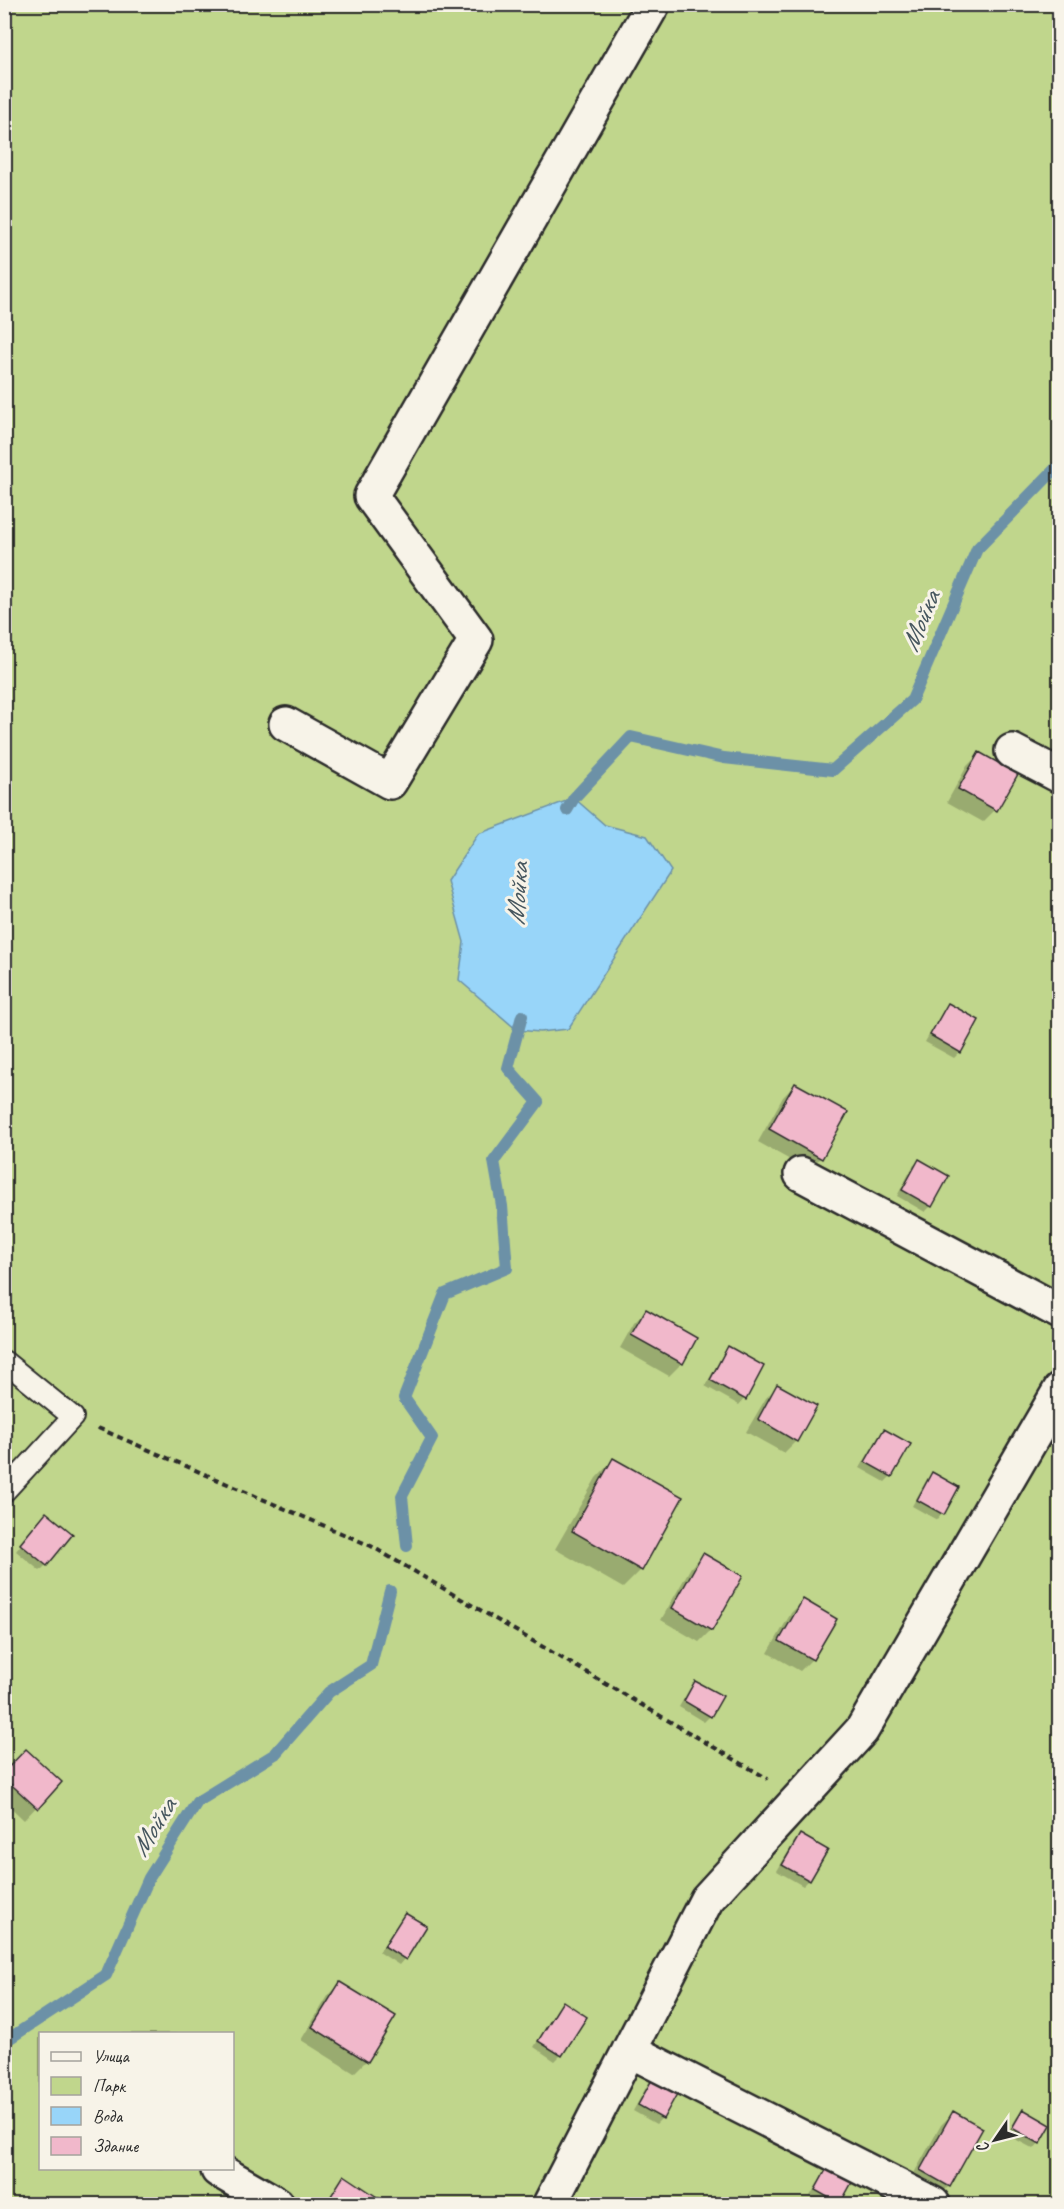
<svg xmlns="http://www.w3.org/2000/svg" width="1064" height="2209" font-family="Caveat,sans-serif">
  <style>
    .green { fill: #c0d68c; stroke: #76805c; stroke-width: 1.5; fill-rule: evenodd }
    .water { fill: #98d5f9; stroke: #6c91a7; stroke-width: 1.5 }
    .shadow { fill: #0003 }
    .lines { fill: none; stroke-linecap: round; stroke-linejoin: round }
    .stream { stroke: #6c91a7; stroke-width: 12 }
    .building { fill: #f1b8cb; stroke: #2b2b2b; stroke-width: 1.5 }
    .service-casing { stroke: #2b2b2b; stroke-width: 24 }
    .minor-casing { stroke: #2b2b2b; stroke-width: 38 }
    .path { stroke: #2b2b2b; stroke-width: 4; stroke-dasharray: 6 4.5; stroke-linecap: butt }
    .service { stroke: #f7f3e8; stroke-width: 20 }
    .minor { stroke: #f7f3e8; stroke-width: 33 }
    .labels { text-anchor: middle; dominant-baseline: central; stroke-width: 6; stroke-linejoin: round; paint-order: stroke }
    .water-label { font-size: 27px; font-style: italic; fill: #46565e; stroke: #f7f3e8 }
  </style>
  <rect width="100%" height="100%" fill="#f5e1df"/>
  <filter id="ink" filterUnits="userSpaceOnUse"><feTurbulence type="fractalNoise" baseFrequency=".0167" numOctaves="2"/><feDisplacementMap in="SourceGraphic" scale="12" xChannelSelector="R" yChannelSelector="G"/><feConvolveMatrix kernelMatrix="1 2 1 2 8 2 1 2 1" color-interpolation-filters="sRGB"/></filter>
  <g filter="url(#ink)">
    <path class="green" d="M5 5H1059V2204H5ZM40 2034H232V2168H40Z"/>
    <path class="water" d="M574 798 605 825 647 836 671 871 568 1029 540 1032 517 1030 459 980 464 942 447 881 478 834Z"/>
    <path class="shadow" d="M979 754 995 810 983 822 947 802 967 766Z
      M948 1005 960 1052 954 1058 925 1042 943 1011Z
      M795 1085 820 1158 808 1170 758 1142 783 1097Z
      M919 1161 947 1177 931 1206 925 1212 897 1196 913 1166Z
      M646 1311 695 1339 682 1363 669 1376 620 1348 634 1323Z
      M729 1348 762 1367 744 1399 739 1405 705 1386 723 1354Z
      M778 1386 796 1441 784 1453 746 1432 766 1398Z
      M884 1431 891 1476 885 1482 860 1468 878 1437Z
      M613 1460 641 1570 623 1588 555 1549 596 1478Z
      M933 1474 942 1514 937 1520 912 1506 927 1479Z
      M40 1520 46 1565 40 1571 16 1551Z
      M703 1555 711 1630 699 1642 661 1620 691 1567Z
      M803 1601 812 1659 800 1671 768 1653 791 1613Z
      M696 1682 710 1716 704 1722 679 1707 690 1688Z
      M4 1773 60 1782 24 1820 4 1801Z
      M800 1836 809 1880 803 1886 777 1871 794 1842Z
      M405 1915 404 1959 399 1965 379 1952Z
      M340 1984 366 2061 354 2073 301 2040 328 1996Z
      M563 2003 561 2055 555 2061 534 2047 557 2009Z
      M652 2077 662 2118 656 2124 633 2111Z
      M1023 2111 1039 2143 1034 2149 1007 2135 1017 2117Z
      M953 2113 949 2186 937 2198 909 2182 941 2125Z
      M832 2163 854 2176 838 2204H824L810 2196 826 2169Z
      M344 2177 378 2199 375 2204H325Z"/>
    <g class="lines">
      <path class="stream" d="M567 810 574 798 631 737 724 758 833 770 912 700 977 549 1060 464
        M407 1546 402 1496 432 1438 404 1398 445 1294 507 1268 502 1206 494 1161 538 1102 508 1068 522 1016
        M4 2042 106 1975 149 1878 197 1802 275 1754 329 1692 371 1665 390 1591"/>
    </g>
    <path class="building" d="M979 752 1018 774 997 811 958 789Z
      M948 1003 979 1020 961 1053 930 1035Z
      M795 1083 848 1112 822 1159 769 1129Z
      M919 1159 949 1176 932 1207 902 1190Z
      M646 1309 697 1338 683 1364 631 1335Z
      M728 1346 764 1366 746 1400 710 1380Z
      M777 1384 817 1406 797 1442 758 1419Z
      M884 1429 911 1444 892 1477 865 1462Z
      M613 1458 683 1497 642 1571 572 1531Z
      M932 1472 959 1487 944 1515 917 1500Z
      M46 1512 73 1534 47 1566 20 1544Z
      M703 1553 743 1576 712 1631 672 1608Z
      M803 1599 837 1619 813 1660 779 1641Z
      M695 1681 723 1696 711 1717 684 1701Z
      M26 1749 62 1782 38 1809 4 1778V1772Z
      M800 1834 828 1850 810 1881 782 1865Z
      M405 1913 427 1926 406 1960 384 1946Z
      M340 1982 396 2016 368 2062 312 2027Z
      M563 2001 587 2017 562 2056 538 2041Z
      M658 2069 683 2083 663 2119 638 2105Z
      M1023 2109 1051 2125 1040 2144 1012 2128Z
      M953 2111 983 2128 950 2187 920 2170Z
      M831 2161 856 2175 840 2204 815 2190Z
      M344 2175 380 2199 377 2204H326Z"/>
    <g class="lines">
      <g class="service-casing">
        <path id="service" d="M4 1361 73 1417 4 1492"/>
      </g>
      <g class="minor-casing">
        <path id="minor" d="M286 724 390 782 476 640 371 496 653 4
          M1012 751 1060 776
          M801 1174 1060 1312
          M629 2050 933 2204
          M218 2170 277 2204
          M550 2204 707 1899 862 1730 1060 1390"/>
      </g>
      <path class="path" d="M98 1428 371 1546 768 1779"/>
      <use href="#service" class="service"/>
      <use href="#minor" class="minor"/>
    </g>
  </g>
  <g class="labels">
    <g class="water-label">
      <text transform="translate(920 621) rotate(-67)">Мойка</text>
      <text transform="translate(517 894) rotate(-86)">Мойка</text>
      <text transform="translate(153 1827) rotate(-58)">Мойка</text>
    </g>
  </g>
  <rect width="1064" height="2209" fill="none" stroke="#f7f3e8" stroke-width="24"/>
  <rect x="12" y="12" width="1040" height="2185" fill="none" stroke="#2b2b2b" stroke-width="2" filter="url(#ink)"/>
  <rect x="39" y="2032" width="195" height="138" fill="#f7f3e8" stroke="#a5a39c" stroke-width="1.5"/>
  <rect x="51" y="2052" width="30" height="9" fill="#f7f3e8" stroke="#a5a39c" stroke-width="1.5"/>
  <text x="93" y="2062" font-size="18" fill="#2b2b2b">Улица</text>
  <rect x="51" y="2077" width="30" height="18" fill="#c0d68c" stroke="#a5a39c" stroke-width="1.5"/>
  <text x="93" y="2092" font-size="18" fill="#2b2b2b">Парк</text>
  <rect x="51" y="2107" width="30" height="18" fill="#98d5f9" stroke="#a5a39c" stroke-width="1.5"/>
  <text x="93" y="2122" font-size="18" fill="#2b2b2b">Вода</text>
  <rect x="51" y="2137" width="30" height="18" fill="#f1b8cb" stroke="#a5a39c" stroke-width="1.5"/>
  <text x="93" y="2152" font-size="18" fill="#2b2b2b">Здание</text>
  <g transform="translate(995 2140) rotate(235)" stroke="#f7f3e8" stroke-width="4.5" paint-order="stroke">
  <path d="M0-4.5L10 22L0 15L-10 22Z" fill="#2b2b2b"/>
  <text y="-9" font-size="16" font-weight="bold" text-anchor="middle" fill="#2b2b2b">С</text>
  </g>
</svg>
